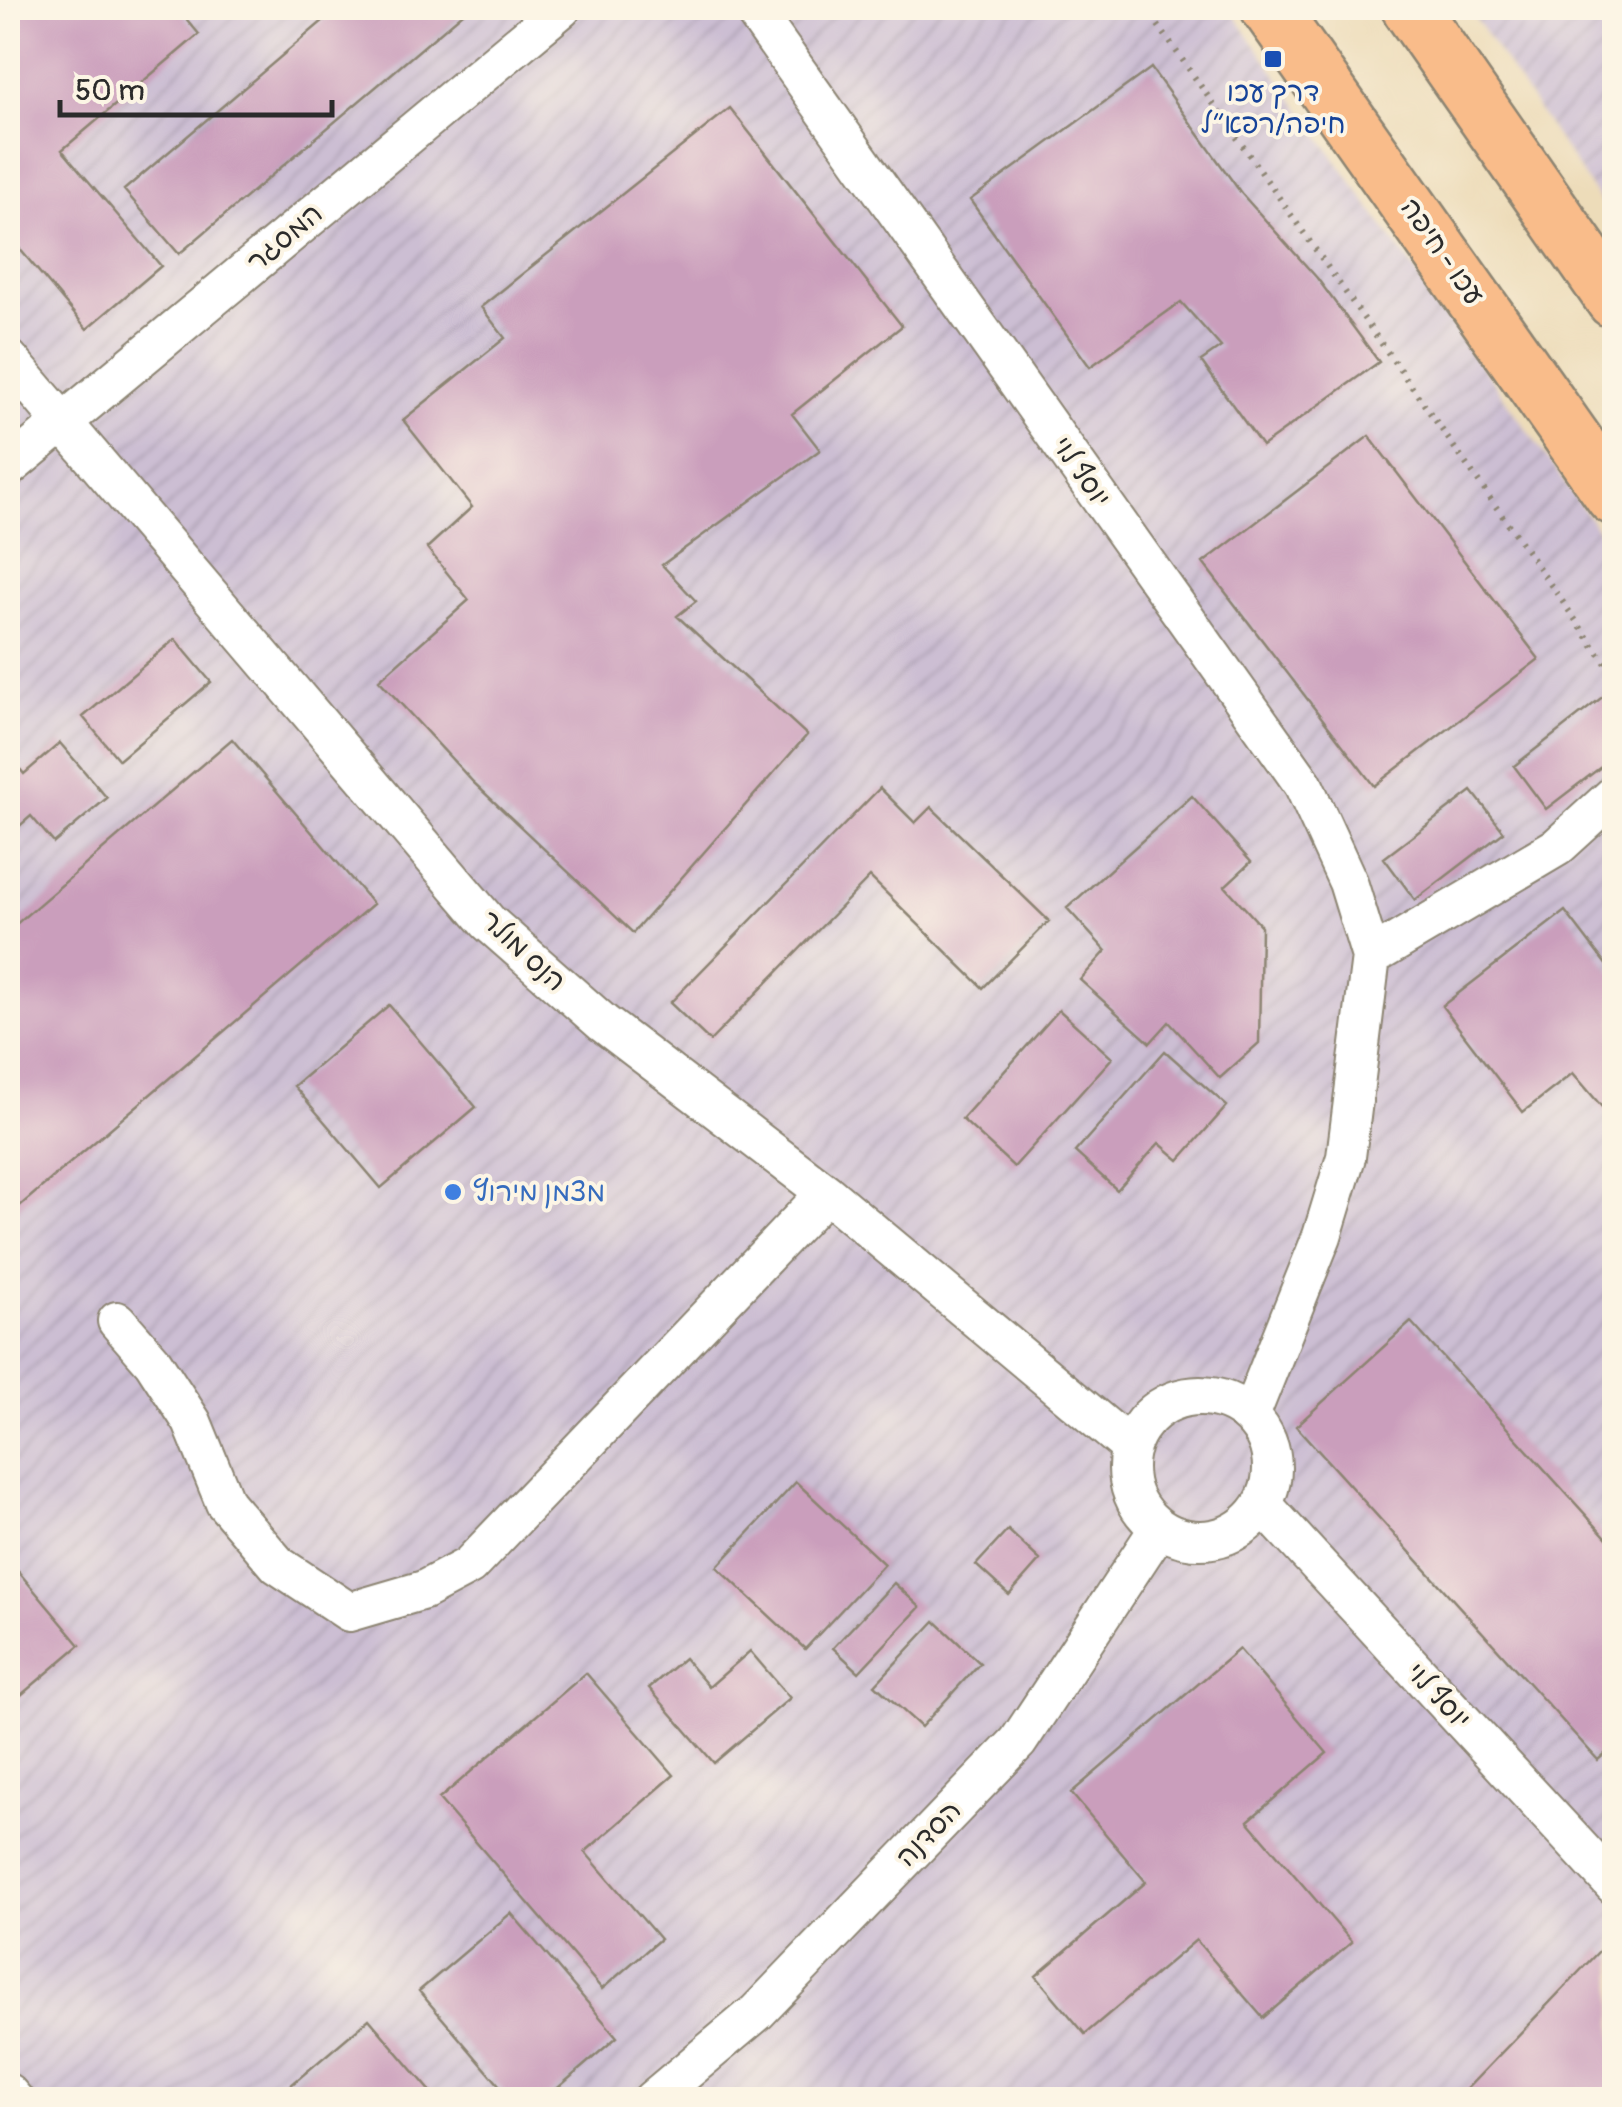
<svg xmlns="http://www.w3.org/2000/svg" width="1622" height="2107" font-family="Pangolin,'Playpen Sans Hebrew',sans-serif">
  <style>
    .industrial { fill: url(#industrial-furrows) }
    .building { fill: #ca9ebc }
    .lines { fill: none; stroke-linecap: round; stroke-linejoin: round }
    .minor-casing { stroke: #8c8472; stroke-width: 42 }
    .highway-casing { stroke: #8c8472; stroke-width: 60 }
    .path { stroke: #8c8472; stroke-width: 6; stroke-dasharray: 2.5 8; stroke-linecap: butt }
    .minor { stroke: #fff; stroke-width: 38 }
    .highway { stroke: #f9bc8a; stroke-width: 55 }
    .transit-dot { fill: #1a4fb4; stroke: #fcf5e5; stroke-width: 4 }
    .shop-dot { fill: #3f7fe0; stroke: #fcf5e5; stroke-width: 4 }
    .labels { text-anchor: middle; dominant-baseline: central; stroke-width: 8; stroke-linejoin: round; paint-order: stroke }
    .transit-label { font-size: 28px; fill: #164399; stroke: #fcf5e5 }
    .street-label { font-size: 28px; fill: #2b2b2b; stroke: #fcf5e5 }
    .shop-label { font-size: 28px; fill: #366cbe; stroke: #fcf5e5; text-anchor: start }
  </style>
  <defs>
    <pattern id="industrial-furrows" width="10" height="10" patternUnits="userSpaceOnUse" patternTransform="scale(2.5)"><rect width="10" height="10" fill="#ccbed3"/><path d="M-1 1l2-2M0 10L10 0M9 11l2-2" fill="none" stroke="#afa3b5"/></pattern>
  </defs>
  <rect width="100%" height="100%" fill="#fcf5e5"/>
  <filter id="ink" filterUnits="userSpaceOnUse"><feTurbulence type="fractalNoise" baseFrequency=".01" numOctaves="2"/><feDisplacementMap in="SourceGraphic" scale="20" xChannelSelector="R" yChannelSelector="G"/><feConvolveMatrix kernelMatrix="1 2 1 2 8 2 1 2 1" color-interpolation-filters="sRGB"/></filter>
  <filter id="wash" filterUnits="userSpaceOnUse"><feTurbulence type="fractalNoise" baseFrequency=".0048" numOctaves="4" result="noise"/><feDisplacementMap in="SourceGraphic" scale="40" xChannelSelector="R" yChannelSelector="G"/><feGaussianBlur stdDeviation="2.25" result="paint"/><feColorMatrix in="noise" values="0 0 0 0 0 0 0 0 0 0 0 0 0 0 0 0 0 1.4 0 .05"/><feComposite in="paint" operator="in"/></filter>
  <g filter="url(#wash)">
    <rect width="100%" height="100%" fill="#eddcb9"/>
    <path class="industrial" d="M8 8H1229L1614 553V2099L8 2100Z
      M1468 8H1614V221Z"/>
    <g id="blocks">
      <path class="building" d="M8 8H177L199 34 62 150 161 266 87 329 8 235Z
        M338 8H469L179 254 124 190Z
        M1151 68 1241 193 1317 278 1379 362 1262 446 1201 361 1221 347 1181 302 1090 367 970 200Z
        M730 108 902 326 792 414 820 450 662 565 696 601 677 616 807 735 633 933 473 782 379 680 469 600 427 548 472 507 403 420 505 338 481 307Z
        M1369 436 1539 659 1374 786 1203 563Z
        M175 639 211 682 119 760 83 717Z
        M1614 688V757L1546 809 1514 766Z
        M232 739 373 904 8 1216V931Z
        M60 743 107 798 54 843 31 816 8 836V754L24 774Z
        M880 788 915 823 931 807 1049 921 983 988 870 877 710 1041 670 1003Z
        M1472 791 1504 832 1415 900 1384 858Z
        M1192 796 1251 862 1225 886 1261 926 1259 1043 1220 1078 1169 1022 1150 1043 1080 980 1106 951 1067 908Z
        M1565 911 1614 975V1121L1573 1073 1523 1112 1442 1006Z
        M389 1005 476 1107 381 1188 294 1086Z
        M1059 1010 1112 1058 1014 1167 962 1119Z
        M1165 1051 1227 1106 1179 1160 1159 1143 1117 1190 1075 1152Z
        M1411 1322 1614 1546V1746L1598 1760 1296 1426Z
        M796 1482 884 1564 805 1649 717 1567Z
        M1008 1530 1040 1560 1009 1595 976 1565Z
        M17 1570 80 1645 8 1706V1578Z
        M894 1583 920 1607 859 1672 833 1648Z
        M935 1621 980 1663 921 1727 875 1685Z
        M1239 1649 1327 1753 1248 1821 1352 1942 1263 2018 1196 1940 1085 2034 1036 1976 1146 1882 1071 1793Z
        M750 1651 790 1698 714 1763 649 1688 684 1658 709 1687Z
        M586 1673 674 1775 585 1852 660 1939 602 1989 439 1799Z
        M511 1913 617 2037 544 2100H512L419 1991Z
        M1601 1949 1614 1962V2100H1456Z
        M369 2019 438 2100H279L277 2097Z"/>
    </g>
  </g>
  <g filter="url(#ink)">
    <use href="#blocks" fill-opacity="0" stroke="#8c8472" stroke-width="2.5"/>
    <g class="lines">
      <g class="minor-casing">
        <path id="minor" d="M752 8 1303 784 1348 882 1371 957 1346 1157 1322 1236 1250 1416
          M8 358 488 922 603 1023 826 1193 1131 1448
          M8 468 562 8
          M1371 957 1557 847 1614 795
          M117 1321 153 1362 192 1422 225 1503 278 1565 349 1612 424 1590 469 1566 826 1193
          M1128 1468a72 72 0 1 1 144 0a72 72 0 1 1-144 0Z
          M1263 1505 1614 1885
          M8 2093 14 2100
          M652 2100 757 2012 1018 1742 1159 1528"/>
      </g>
      <g class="highway-casing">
        <path id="highway" d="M1269 8 1614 497
          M1410 8 1614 300"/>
      </g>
      <path class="path" d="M1146 8 1614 675"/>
      <use href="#minor" class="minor"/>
      <use href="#highway" class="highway"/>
    </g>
  </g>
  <rect class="transit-dot" x="1263" y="49" width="20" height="20" rx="5"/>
  <circle class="shop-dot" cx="453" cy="1192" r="10"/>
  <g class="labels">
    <g class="transit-label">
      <text x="1273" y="92">דרך עכו<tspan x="1273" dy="32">חיפה/רפא״ל</tspan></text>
    </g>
    <g class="street-label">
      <text transform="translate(285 238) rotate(-40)">המסגר</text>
      <text transform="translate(1442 252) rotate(55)">עכו - חיפה</text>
      <text transform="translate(1081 472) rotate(55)">יוסף לוי</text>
      <text transform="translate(523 951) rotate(43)">הנס מולר</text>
      <text transform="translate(1438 1696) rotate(47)">יוסף לוי</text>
      <text transform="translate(929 1834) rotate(-46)">הסדנה</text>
    </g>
    <g class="shop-label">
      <text x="473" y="1192">מצמן מירוץ</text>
    </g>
  </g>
  <rect width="1622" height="2107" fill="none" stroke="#fcf5e5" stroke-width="40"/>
  <path d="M60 100v15h272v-15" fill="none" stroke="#2b2b2b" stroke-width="5"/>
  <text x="75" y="100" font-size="30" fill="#2b2b2b" stroke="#fcf5e5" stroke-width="8" paint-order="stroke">50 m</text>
</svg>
